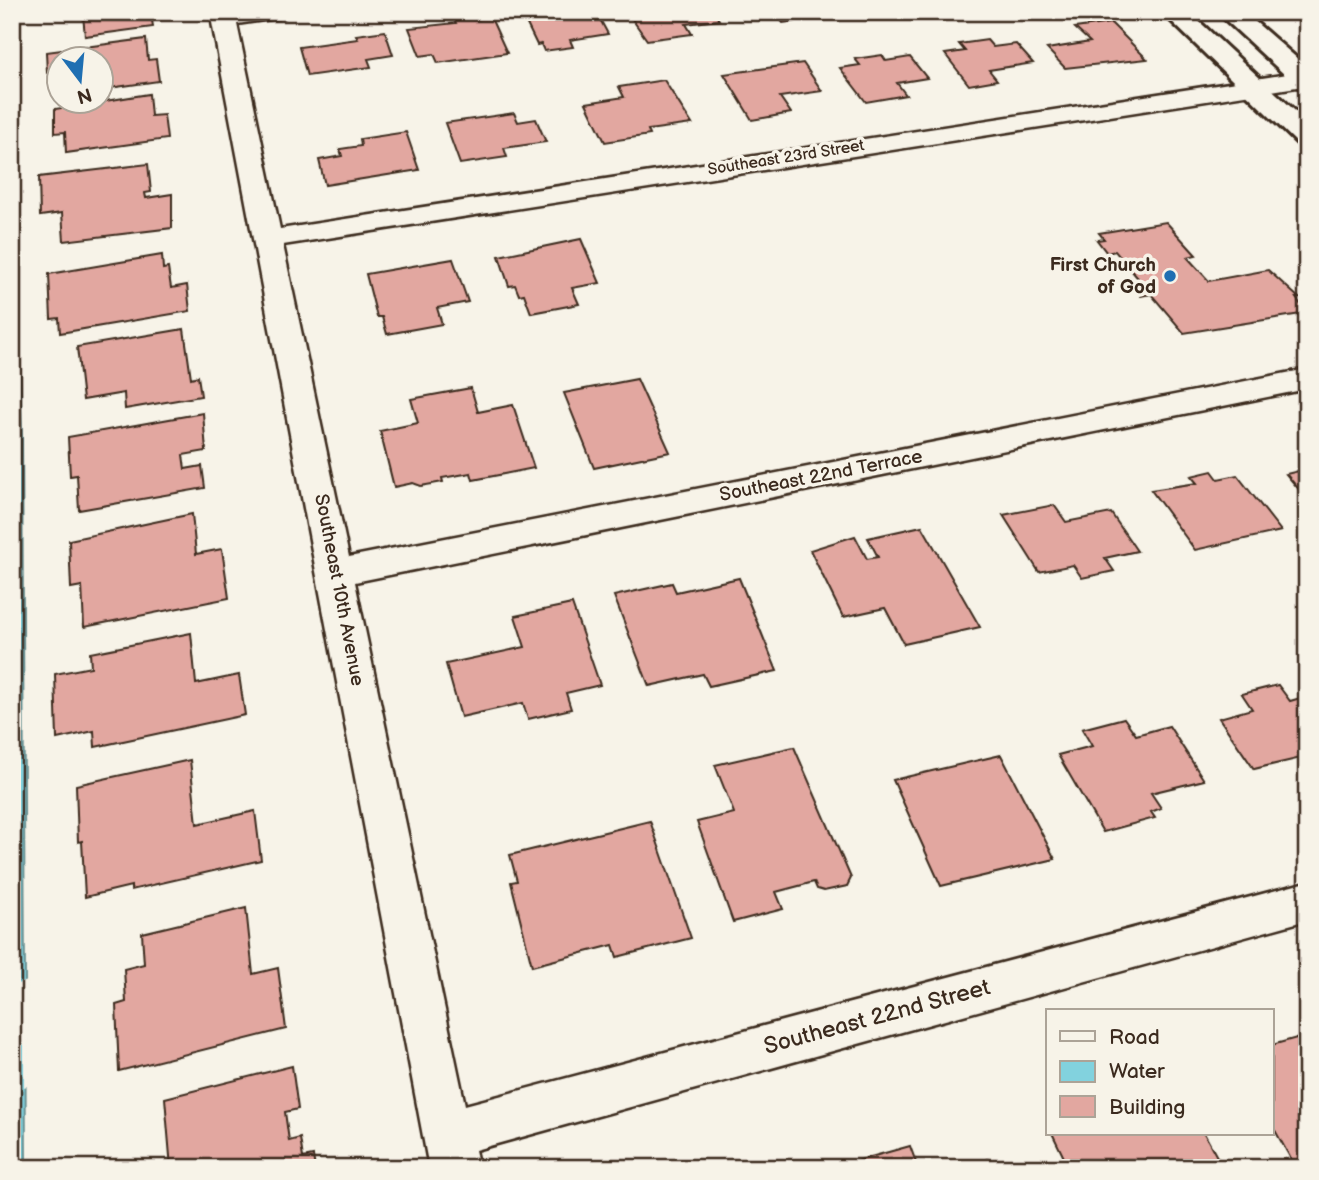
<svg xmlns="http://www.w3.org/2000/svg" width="1319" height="1180" font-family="'Balsamiq Sans',sans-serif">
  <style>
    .water { fill: #82d2de; stroke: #668f91; stroke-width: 2 }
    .pier { fill: #f7f3e8 }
    .building { fill: #e2a7a0; stroke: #3b2a1e; stroke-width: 2 }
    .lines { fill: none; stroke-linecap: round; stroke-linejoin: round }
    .street-casing { stroke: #3b2a1e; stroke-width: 5 }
    .secondary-casing { stroke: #3b2a1e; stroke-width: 6 }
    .street { fill: #f7f3e8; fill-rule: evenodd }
    .secondary { fill: #f7f3e8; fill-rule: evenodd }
    .poi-dot { fill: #1f6fb2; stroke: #f7f3e8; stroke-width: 2.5 }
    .labels { text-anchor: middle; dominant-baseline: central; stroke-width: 7; stroke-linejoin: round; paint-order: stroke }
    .far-street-label { font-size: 16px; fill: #3b2a1e; stroke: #f7f3e8 }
    .poi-label { font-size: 19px; font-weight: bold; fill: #3b2a1e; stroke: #f7f3e8; text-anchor: end }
    .street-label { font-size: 19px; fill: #3b2a1e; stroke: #f7f3e8 }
    .near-street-label { font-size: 23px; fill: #3b2a1e; stroke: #f7f3e8 }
  </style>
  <rect width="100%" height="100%" fill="#f7f3e8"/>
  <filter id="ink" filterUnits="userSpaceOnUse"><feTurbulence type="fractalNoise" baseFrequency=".0143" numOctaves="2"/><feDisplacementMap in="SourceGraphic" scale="14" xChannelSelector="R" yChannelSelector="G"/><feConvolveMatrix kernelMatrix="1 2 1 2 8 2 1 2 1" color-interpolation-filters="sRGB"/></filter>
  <g filter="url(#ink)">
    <path class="water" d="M12 117 22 438 26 1168H12Z"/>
    <path class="pier" d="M28 981 27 1086 24 1087V1045L12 1043 13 985Z"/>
    <path class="building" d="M151 12 153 27 85 36 83 15Z
      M550 12H596L608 34 570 40 573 47 544 51 541 44 537 45 523 16Z
      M627 12H714L719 20 686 24 692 34 647 40Z
      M775 12H837L839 15 783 23Z
      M472 17 473 20 491 18 507 53 438 63 434 54 420 56 409 28 456 23 454 19Z
      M1111 23 1147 59 1065 68 1047 49 1090 42 1075 28Z
      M385 31 393 55 368 59 371 67 307 76 299 47 358 39 356 35Z
      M146 39 148 60 156 59 159 81 102 89V60H60L58 95 57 72 47 73 46 52Z
      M987 40 993 47 1016 44 1033 63 989 70 997 80 969 85 945 54 965 51 959 44Z
      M882 55 886 61 910 57 927 78 897 83 906 95 866 102 840 68 860 65 855 59Z
      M803 63 822 91 780 97 791 113 752 120 724 74Z
      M664 80 692 124 648 130 650 135 605 142 586 103 624 97 619 87Z
      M149 94 151 116 164 115 167 139 66 153 65 132 55 133V109Z
      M514 113 518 122 536 119 546 142 504 148 507 157 460 164 445 123Z
      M406 132 419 170 325 185 319 160 342 156 340 149 361 146 360 139Z
      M148 164 151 192 145 193 146 198 172 194V228L64 241 62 213 40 216 39 177Z
      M1166 222 1196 255 1187 257 1209 281 1268 270 1299 298H1296L1307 313 1184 333 1151 294 1141 296 1133 285 1142 283 1115 251 1107 253 1097 240 1104 239 1099 233Z
      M581 239 600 283 572 288 579 304 531 313 524 294 519 295 515 285 509 286 499 256Z
      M162 255 163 269 168 268 171 288 187 285 190 311 60 333 59 318 51 319 49 274Z
      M453 259 468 302 437 308 442 324 387 334 382 317H377L366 274Z
      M184 329 191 378 198 376 201 396 125 409 124 393 83 400 77 347Z
      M637 379 670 452 594 468 564 393Z
      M471 388 478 412 513 405 534 468 473 480 471 473 442 478 443 482 421 486 413 483 394 487 380 431 418 423 411 399Z
      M203 413 206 451 183 455 185 469 202 466 205 488 79 510 77 475 70 476 68 437Z
      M1307 469V499L1286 474Z
      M1212 471 1218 479 1237 475 1281 531 1195 550 1151 490 1197 483 1191 476Z
      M1054 505 1066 522 1111 513 1137 551 1105 558 1114 571 1082 578 1073 565 1039 572 1003 515Z
      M192 514 196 554 222 549 229 598 84 627 82 586 71 588 69 540Z
      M922 526 980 627 904 644 885 608 843 617 810 550 855 536 867 559 878 557 868 538Z
      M739 578 777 671 709 686 703 674 649 686 614 596 672 583 676 592Z
      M572 604 600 685 566 693 571 709 528 719 523 703 461 717 446 664 525 647 515 616Z
      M191 633 196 684 239 675 245 715 95 747 94 731 57 739 55 674 91 667 90 653Z
      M1278 685 1290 701 1307 696V759L1305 757 1254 769 1219 718 1252 709 1242 694Z
      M1124 718 1136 735 1169 726 1204 780 1151 793 1161 808 1151 812 1155 818 1103 832 1058 755 1092 746 1082 729Z
      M794 747 851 878 847 886 824 891 817 889 814 882 776 892 783 909 733 922 697 822 734 813 715 765Z
      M1001 755 1055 859 941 886 893 780Z
      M190 760 197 824 255 811 261 860 131 890V886L85 897 82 841 78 842 76 785Z
      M650 821 691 938 617 957 613 945 532 966 511 882 517 881 510 855Z
      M246 908 253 974 278 968 286 1029 119 1071 116 1005 126 1002 124 969 144 964 142 933Z
      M1307 1035V1168H1296L1272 1125V1045Z
      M292 1066 298 1109 285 1112 289 1141 300 1138 303 1158 313 1156 315 1168H171L165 1098Z
      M1052 1133H1204L1223 1168H1069Z
      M910 1146 918 1168H834L867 1158Z
      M988 1159 991 1168H959Z"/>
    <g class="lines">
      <g class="street-casing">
        <path id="street" d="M210 12H287L284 17 237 24 280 229 1307 71V85L1303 86 283 245 349 557 1307 369V389L355 582 465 1105 1307 882V920L475 1150 479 1168H429Z"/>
      </g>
      <g class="secondary-casing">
        <path id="secondary" d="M1162 12H1189L1307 122V145L1297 143Z
          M1217 12H1244L1307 67V89L1298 87Z"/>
      </g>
      <use href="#street" class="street"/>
      <use href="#secondary" class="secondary"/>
    </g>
  </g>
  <circle class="poi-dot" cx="1170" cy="276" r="7"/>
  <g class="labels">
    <g class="far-street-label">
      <text transform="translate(786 158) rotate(-9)">Southeast 23rd Street</text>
    </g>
    <g class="poi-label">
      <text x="1156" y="265">First Church<tspan x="1156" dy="22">of God</tspan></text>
    </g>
    <g class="street-label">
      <text transform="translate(821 476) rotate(-11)">Southeast 22nd Terrace</text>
      <text transform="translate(339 590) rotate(79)">Southeast 10th Avenue</text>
    </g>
    <g class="near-street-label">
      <text transform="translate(877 1017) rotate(-15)">Southeast 22nd Street</text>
    </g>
  </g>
  <rect width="1319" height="1180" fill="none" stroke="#f7f3e8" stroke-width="42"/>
  <rect x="21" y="21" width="1277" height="1138" fill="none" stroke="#3b2a1e" stroke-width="2.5" filter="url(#ink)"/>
  <rect x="1046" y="1009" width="228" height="126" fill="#f7f3e8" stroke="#aca397" stroke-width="2"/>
  <rect x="1060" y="1031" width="35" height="10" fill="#f7f3e8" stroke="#aca397" stroke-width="2"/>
  <text x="1109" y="1044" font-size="21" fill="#3b2a1e">Road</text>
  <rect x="1060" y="1061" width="35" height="21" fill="#82d2de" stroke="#aca397" stroke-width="2"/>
  <text x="1109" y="1078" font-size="21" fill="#3b2a1e">Water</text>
  <rect x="1060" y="1096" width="35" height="21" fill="#e2a7a0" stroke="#aca397" stroke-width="2"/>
  <text x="1109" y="1114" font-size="21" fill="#3b2a1e">Building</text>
  <g transform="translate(80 80) rotate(164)"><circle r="33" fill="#f7f3e8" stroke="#aca397" stroke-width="2"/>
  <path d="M0-5L12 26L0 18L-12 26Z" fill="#1f6fb2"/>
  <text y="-10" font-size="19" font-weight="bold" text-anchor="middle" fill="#3b2a1e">N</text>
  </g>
</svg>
